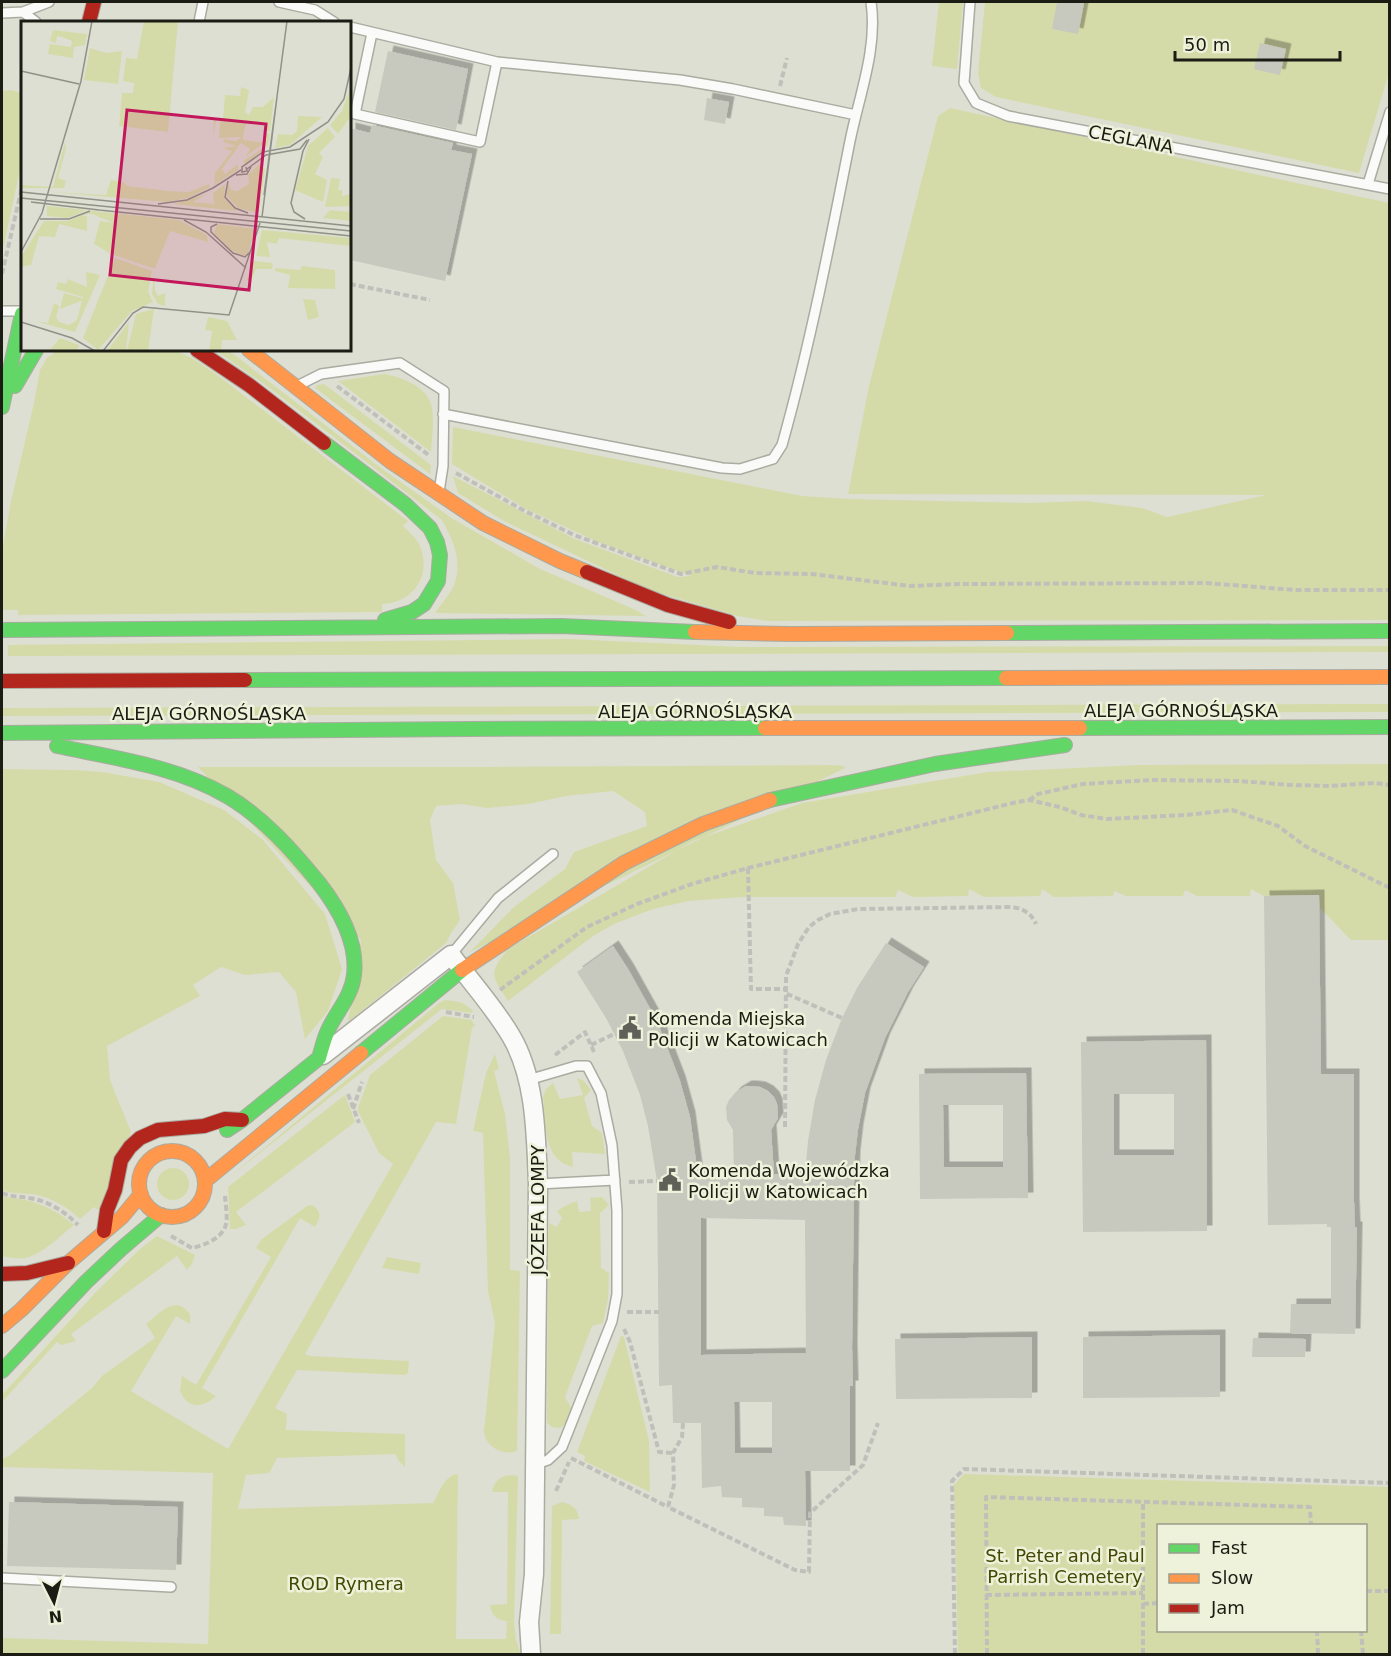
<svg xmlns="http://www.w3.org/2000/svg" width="1391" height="1656" font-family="'DejaVu Sans',sans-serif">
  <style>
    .green { fill: #d5dba8; fill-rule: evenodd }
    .building { fill: #c7c8be; fill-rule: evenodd; filter: url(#shadow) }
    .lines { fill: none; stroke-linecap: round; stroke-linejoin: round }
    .lane-casing { stroke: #aaaba1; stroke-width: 12 }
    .street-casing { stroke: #aaaba1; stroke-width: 21 }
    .fast-casing { stroke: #aaaba1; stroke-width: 16 }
    .slow-casing { stroke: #aaaba1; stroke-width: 16 }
    .jam-casing { stroke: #aaaba1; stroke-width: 16 }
    .path { stroke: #c0c0bb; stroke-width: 4; stroke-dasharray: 6 3; stroke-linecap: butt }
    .lane { stroke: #fafaf8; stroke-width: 9 }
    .street { stroke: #fafaf8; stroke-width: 18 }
    .fast { stroke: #63d668; stroke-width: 14 }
    .slow { stroke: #ff974d; stroke-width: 14 }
    .jam { stroke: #b3261e; stroke-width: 14 }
    .labels { text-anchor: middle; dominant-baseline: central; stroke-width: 5; stroke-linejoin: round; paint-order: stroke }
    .street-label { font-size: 18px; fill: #1b1c14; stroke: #eef2da }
    .poi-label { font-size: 18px; fill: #1b1c14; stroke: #eef2da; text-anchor: start }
    .park-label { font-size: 18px; fill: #434802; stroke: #eef2da }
    .inset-road { fill: none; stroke: #909187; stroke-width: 1.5 }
    .view { fill: #c2185b; fill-opacity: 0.15; stroke: #c2185b; stroke-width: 3 }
    .inset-edge { fill: none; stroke: #1b1c14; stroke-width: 3 }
  </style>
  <defs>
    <filter id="shadow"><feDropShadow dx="5.5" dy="-5.5" stdDeviation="0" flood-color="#0004"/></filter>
  </defs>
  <rect width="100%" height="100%" fill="#dedfd3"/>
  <path class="green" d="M939 2H963L957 69 932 66Z
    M985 2H1389V73L1359 173 996 97 981 88 978 73Z
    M11 90 22 93V161L2 253V91Z
    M950 108 1389 203V620L767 621 738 616 649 590 504 521 458 493 453 476 575 539 678 577 691 576 596 541 526 509 452 464 453 427 802 496 849 499 1028 503 1086 501 1142 508 1167 517 1266 495 848 494 869 386 938 116Z
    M58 350H174L192 358 216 374 408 521 403 526C409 532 415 537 419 544 433 574 414 603 382 604V612L18 615V610H2V552L11 501 34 403 40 370 47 358Z
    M215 350H227L236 356 381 468 453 519 540 569 636 610 644 615 645 616 435 613C441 604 450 594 454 585 463 561 453 540 442 520L267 386Z
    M385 374C401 377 426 386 431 404 435 418 432 437 431 452L338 381Z
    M324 384 431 465 430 474 315 388 317 385Z
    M569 639 741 647 1389 646 1390 652 8 656V645Z
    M1390 704 1389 712 2 716V708Z
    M1389 764V940H1351L1320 908 1319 895 1264 896 1251 889 1250 896H1197L1185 890 1183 896H1126L1114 891 1113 896 1054 897 1042 889 1040 896 984 897 969 889 968 896 913 897 898 890 895 897H743L689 901 653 909 614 924 593 936 508 1001C491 974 488 975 508 949L693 841 802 803 988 772 1140 765Z
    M833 765 844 766 845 768 470 952 514 907 565 869 574 852 647 826 645 812 613 791 566 796 529 804 487 808 461 804 436 806 430 820 436 860 453 883 460 920 451 933 446 943 348 1022 361 940 198 767H486Z
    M2 769 73 770 102 772 159 782 224 810 263 840 325 914 342 969 328 1011 305 1039 296 992 279 972 245 975 221 967 193 985 200 996 107 1046 110 1080 131 1132 98 1210 94 1207 80 1219C68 1207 47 1195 30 1194 20 1193 11 1194 2 1190Z
    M445 1000C457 1001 465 1002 473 1011L472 1013 442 1009 228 1178 439 1003Z
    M443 1016 472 1020 475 1026 472 1028 456 1124 436 1122 305 1354 310 1356 409 1361 408 1373 404 1375 297 1370 275 1408 287 1414 286 1430 405 1434V1467L398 1460 396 1454 277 1458 269 1473 246 1475 238 1509 433 1503C440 1492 444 1475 458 1474L456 1639H506L507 1621C497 1620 491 1615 490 1605L507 1604 508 1492H492C495 1478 504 1473 518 1476L514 1622 516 1640 521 1654H2V1638L208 1644 213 1473 2 1467V1459L9 1456 92 1388 102 1376 155 1338 146 1324C160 1313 175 1294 190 1314V1324L176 1316 131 1391 228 1449 393 1164 379 1153 358 1111V1108L370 1075Z
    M495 1054 499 1069 494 1071 505 1114 510 1158V1270L520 1271 517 1451C503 1456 485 1447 484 1431L495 1323 488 1291 483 1133 473 1131 486 1073Z
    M577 1078 584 1081 591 1090 584 1098 592 1126 602 1133 605 1154 572 1152 573 1167C542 1160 546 1122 543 1097L546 1089 553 1083 560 1099 583 1095Z
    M345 1095 355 1122 236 1212 246 1225 236 1229H230L228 1187Z
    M157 1184a16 16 0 1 1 32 0a16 16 0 1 1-32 0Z
    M2 1196C10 1198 17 1198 26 1200 43 1204 60 1213 74 1225 60 1236 44 1253 26 1258 18 1259 10 1258 2 1256Z
    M602 1197 609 1205 600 1213 601 1268 609 1273 608 1299 603 1323 592 1326 565 1397 572 1409 565 1424 560 1428 552 1427 547 1423 548 1236 549 1223 557 1227 562 1218 557 1211 567 1205 577 1201 579 1212 591 1211 590 1198Z
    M312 1205C322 1211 321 1218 315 1227L300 1218 202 1388 216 1396C203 1408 188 1410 180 1391L182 1376 196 1385 271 1257 256 1248 262 1239 307 1206Z
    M157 1236 195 1255 192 1264 187 1270 177 1256 71 1334 76 1341 61 1345 57 1342 2 1402V1395L96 1292 139 1250Z
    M387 1257 421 1263 419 1274 382 1268Z
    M621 1336 624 1337 649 1441 650 1492 584 1461 585 1456 577 1452Z
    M964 1474 1389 1487V1654H958L954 1485ZM1158 1526H1366V1630H1158Z
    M562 1502C571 1504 579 1509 579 1519L562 1520 561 1634H550L552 1506Z"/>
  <path class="building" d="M1057 2 1084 3 1078 34 1052 29Z
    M1260 43 1286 49 1280 75 1254 69Z
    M388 51 468 69 456 130 375 112Z
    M707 98 729 102 725 124 704 120Z
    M372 125 453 143 451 150 472 154 445 281 350 260V128L370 133Z
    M1319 895 1321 1074H1354V1202L1355 1227H1357L1355 1334 1290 1333 1291 1304H1331V1227H1327V1224L1268 1225 1264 896Z
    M886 943 924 967 908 992 885 1038 865 1093 858 1129 855 1155 854 1184 852 1348 853 1386H850V1471H805L806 1526 784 1525 783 1517 764 1516V1508L742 1507V1498L722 1497 721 1486 702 1488 701 1423H673L672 1385 659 1386 657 1181 648 1126 640 1095 623 1051 606 1018 577 972 613 946 628 969 657 1021 680 1081 690 1117 698 1176H734L733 1130 727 1120 726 1107 729 1100 736 1092 746 1086H751L760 1087 768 1091 774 1097 777 1104 778 1118 771 1130 774 1174H805L808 1141 815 1100 826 1060 842 1018 857 988ZM701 1218 805 1220 806 1353 701 1355ZM734 1402H772V1453H735Z
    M1206 1040 1207 1231 1083 1232 1081 1042ZM1114 1094H1174V1155H1114Z
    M1026 1073 1028 1198 920 1199 919 1074ZM943 1105H1003V1167H944Z
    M1220 1335V1397L1083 1398V1337Z
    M1032 1337V1398L896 1399 895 1339Z
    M1253 1338 1306 1339 1305 1357H1252Z
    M9 1502 178 1507 176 1570 7 1566Z"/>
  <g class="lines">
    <g class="lane-casing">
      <path id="lane" d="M279 2 315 10 334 22
        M970 2 964 83 976 103 1008 116 1390 189
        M23 12 36 22
        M2 13 23 12 49 2
        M199 22 203 2
        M350 27 497 62 680 80 733 89 856 115
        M372 33 355 114 480 142 497 62
        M1368 184 1390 112
        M2 311H20
        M297 386 321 374 400 363 444 391 443 466 439 492
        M443 414 722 468 740 469 773 459 782 445C810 345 830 243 850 141 859 96 878 48 871 2
        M451 955 498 898 553 854
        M528 1080 576 1066H587L601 1093 612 1145 617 1211V1294L612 1321 562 1447 548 1460 536 1464
        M538 1184 615 1180
        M2 1578 171 1587"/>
    </g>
    <g class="street-casing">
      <path id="street" d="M323 1055 451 955C471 982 494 1007 511 1036 536 1078 536 1136 538 1184L534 1574 529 1622 531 1654"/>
    </g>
    <g class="fast-casing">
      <path id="fast" d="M15 386 36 350
        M2 407 22 314
        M324 443 406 505 430 528 437 542 440 555 438 581 424 604 412 612 385 620
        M2 630 561 626 695 632
        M1007 633 1390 631
        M245 680 1006 678
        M1080 728 1390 727
        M2 733 469 729 765 728
        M57 746C114 758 175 766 227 796 263 817 293 851 319 883 339 909 358 941 354 975 352 995 338 1010 329 1028 324 1038 322 1048 319 1058
        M770 800 935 764 1065 745
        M361 1053 462 970
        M227 1130 242 1120 319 1058
        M2 1371 86 1282 121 1249 161 1215"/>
    </g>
    <g class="slow-casing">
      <path id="slow" d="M249 350 390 461 483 523 560 561 587 572
        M695 632 791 634 1007 633
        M1006 678 1390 677
        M765 728H1080
        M462 970 624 863 703 824 770 800
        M139 1184a33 33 0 1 1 66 0a33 33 0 1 1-66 0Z
        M206 1180 361 1053
        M2 1326 21 1310 68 1263 122 1217 141 1194"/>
    </g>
    <g class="jam-casing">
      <path id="jam" d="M89 22 94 2
        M197 350 249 385 324 443
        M587 572 668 605 729 622
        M2 681 245 680
        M104 1231 107 1210 115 1190 121 1160 130 1147 140 1138 158 1130 204 1126 225 1119 242 1120
        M2 1274 27 1273 68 1263"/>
    </g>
    <path class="path" d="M780 86 787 58
      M2 274 22 187
      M350 284 430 300
      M337 386 430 456
      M456 473 525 511 574 535 681 574 717 567 755 573 812 574 910 586 959 584 1206 583 1295 590H1390
      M1029 800 1038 794 1083 784 1152 780 1239 781 1291 785 1329 786 1374 783 1390 785
      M748 868 751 989H786L785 993 842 1018
      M500 990 587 927 637 904 692 884 748 868 1017 802 1029 800 1060 807 1081 815 1107 819 1186 815 1232 810 1278 826 1305 846 1390 888
      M446 1012 474 1017
      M591 1045 614 1034
      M555 1055 585 1032 594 1052
      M348 1094 359 1123
      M353 1109 362 1082
      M785 1127 786 976 798 944 809 927 818 920 830 914 858 909 1012 907C1024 909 1031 913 1036 924
      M629 1182 657 1181
      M2 1193C11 1197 19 1196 29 1198 49 1201 64 1211 78 1225
      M171 1236 192 1248C205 1245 223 1238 226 1224 228 1215 225 1203 225 1194
      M627 1312H659
      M624 1329 630 1342 659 1452 673 1453
      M683 1423 682 1437 673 1453 674 1485 668 1507 795 1570 809 1572 810 1513 863 1465 878 1423
      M571 1458 668 1507
      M556 1491 569 1462
      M1366 1591H1390
      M986 1595 1143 1593
      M1143 1604 1158 1603
      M1317 1630 1318 1654
      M1361 1630 1363 1654
      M955 1654 952 1481 964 1469 1390 1483
      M987 1654 986 1497 1310 1507 1311 1526
      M1143 1654V1503"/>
    <use href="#lane" class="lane"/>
    <use href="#street" class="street"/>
    <use href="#fast" class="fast"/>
    <use href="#slow" class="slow"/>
    <use href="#jam" class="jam"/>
  </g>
  <defs>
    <g id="civic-bare" transform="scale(1.8)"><path d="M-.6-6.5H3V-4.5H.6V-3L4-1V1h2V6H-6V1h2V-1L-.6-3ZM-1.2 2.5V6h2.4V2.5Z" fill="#5f6057" stroke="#eef2da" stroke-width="2.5" paint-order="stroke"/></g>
  </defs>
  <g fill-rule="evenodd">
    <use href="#civic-bare" x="630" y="1028"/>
    <use href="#civic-bare" x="670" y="1180"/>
  </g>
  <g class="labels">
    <g class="street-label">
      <text transform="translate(1131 139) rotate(11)">CEGLANA</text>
      <text x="1181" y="710">ALEJA GÓRNOŚLĄSKA</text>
      <text x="695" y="711">ALEJA GÓRNOŚLĄSKA</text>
      <text x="209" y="713">ALEJA GÓRNOŚLĄSKA</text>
      <text transform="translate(537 1210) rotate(-90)">JÓZEFA LOMPY</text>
    </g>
    <g class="poi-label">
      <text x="648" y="1018">Komenda Miejska<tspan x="648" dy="21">Policji w Katowicach</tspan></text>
      <text x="688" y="1170">Komenda Wojewódzka<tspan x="688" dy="21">Policji w Katowicach</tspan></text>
    </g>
    <g class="park-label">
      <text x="1065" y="1555">St. Peter and Paul<tspan x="1065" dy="21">Parrish Cemetery</tspan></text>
      <text x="346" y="1583">ROD Rymera</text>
    </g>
  </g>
  <g transform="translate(21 21)">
    <rect width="330" height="330" fill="#dedfd3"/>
    <path d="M123 0H157L147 111 98 105 101 72H112L113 62 102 60 105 37 116 38ZM32 9 66 13 64 24 53 26 52 37 27 33 29 23 50 26 51 20 41 16 36 15 35 22 29 20ZM69 27 85 32 101 30 97 63 63 59ZM220 66 228 69 224 91 228 94 232 86H242L253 76 249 110H245L246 105 225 102 222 115V119L244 122 245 112 249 113 247 123 246 125 225 143 222 140 245 125 242 123 224 136 229 128 220 122 201 148 204 153 217 143V149L193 164 194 152 211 130 202 127 215 125 202 121 203 118 215 120 220 116 198 117 199 100H195L192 116 193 98H202L204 74 219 75ZM330 66V95L317 113 309 104 321 90ZM277 95 301 96 269 124 254 127 257 113 271 114 276 110ZM307 107 314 116 298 132 302 136 294 153 306 159 302 181 274 169 287 125ZM44 121 45 128 37 157 45 160 43 167H0V164L32 166ZM238 143 244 148 238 192 217 187 205 174 208 162 210 169 216 170 228 163 227 154ZM310 157 319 158 317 169H321V175L330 173V185L304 186ZM90 159 103 161 106 165 147 170 168 171 188 163 189 166 167 177 146 181 30 171 85 174ZM204 163 203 176 216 190 152 183 186 173 172 181 193 183 192 172ZM26 185 66 189 47 197 26 195ZM309 189 330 191V200L302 197ZM71 190 158 199 186 214 187 221 149 210 134 248 90 233 73 223 79 200 93 202 71 193H66L62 195 77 197 66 196V210L38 203 34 216 18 215 10 244 0 246V236L23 200H47ZM196 203 235 208 227 232 223 235 210 229 193 212ZM241 209 330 217V225L258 217 256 223 246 221 249 236 235 235ZM94 237 131 250 127 271 132 281 111 290 77 329 62 317ZM232 240 252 242 251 248H235L230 260 226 259ZM281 245 314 249V268L267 267 269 254 254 250V247L279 249ZM65 251 79 254 54 311 14 300 27 302 33 282 38 285 35 296 38 301 48 304 56 299 62 276 35 268 37 261 45 263 47 258 66 266ZM133 252 134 269 137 275 144 272V285L137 283 131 273ZM43 272 61 277 62 279 39 288ZM282 278 294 279 298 296 287 299ZM133 288 127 330H106L115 293ZM187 296 206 300 216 319H201L200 330H188L191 310 184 309ZM108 301 105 330H86L92 322ZM39 317 58 324V326L54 330H28Z" fill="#d5dba8"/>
    <path class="inset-road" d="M0 50 58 63M225 146 226 150 221 151V146L242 131 269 126 307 101 323 78 330 47M226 148 245 134 279 128 286 119M215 154 226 153 230 146M207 160 204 176 214 187 227 192M192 167 220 149M0 171 330 205M243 174 266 0M0 177 330 210M10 181 78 189M137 183 166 179 192 167M78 189 330 215M241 196 256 76M19 198H48L69 190M284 198 273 191 270 182 282 130 288 118M163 199 185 211 225 247M196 203 190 206V211L212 232 224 236 229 231M0 231 21 192 60 60 71 0M0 301 51 317 74 330M82 330 112 292 122 286 208 294 239 202"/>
    <path class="view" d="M106 89 245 103 228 269 89 254Z"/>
    <rect width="330" height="330" class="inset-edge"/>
  </g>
  <rect width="1391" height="1656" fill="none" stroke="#1b1c14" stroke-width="6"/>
  <rect x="1157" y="1524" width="210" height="108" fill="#eef2da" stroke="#9a9c8b" stroke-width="1.5"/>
  <rect x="1169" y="1544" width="30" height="9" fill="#63d668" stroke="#9a9c8b" stroke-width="1.5"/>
  <text x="1211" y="1554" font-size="18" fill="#1b1c14">Fast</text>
  <rect x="1169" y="1574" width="30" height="9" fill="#ff974d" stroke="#9a9c8b" stroke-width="1.5"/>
  <text x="1211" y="1584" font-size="18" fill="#1b1c14">Slow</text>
  <rect x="1169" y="1604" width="30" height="9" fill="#b3261e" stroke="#9a9c8b" stroke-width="1.5"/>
  <text x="1211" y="1614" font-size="18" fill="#1b1c14">Jam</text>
  <g transform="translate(54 1602) rotate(174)" stroke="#eef2da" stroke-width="4.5" paint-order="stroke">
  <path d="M0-4.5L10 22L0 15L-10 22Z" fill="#1b1c14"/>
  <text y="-9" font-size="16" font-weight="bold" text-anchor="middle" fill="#1b1c14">N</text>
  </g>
  <path d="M1175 51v9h165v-9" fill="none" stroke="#1b1c14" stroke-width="3"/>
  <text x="1184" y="51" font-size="18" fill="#1b1c14" stroke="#eef2da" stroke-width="4.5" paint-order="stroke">50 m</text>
</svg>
